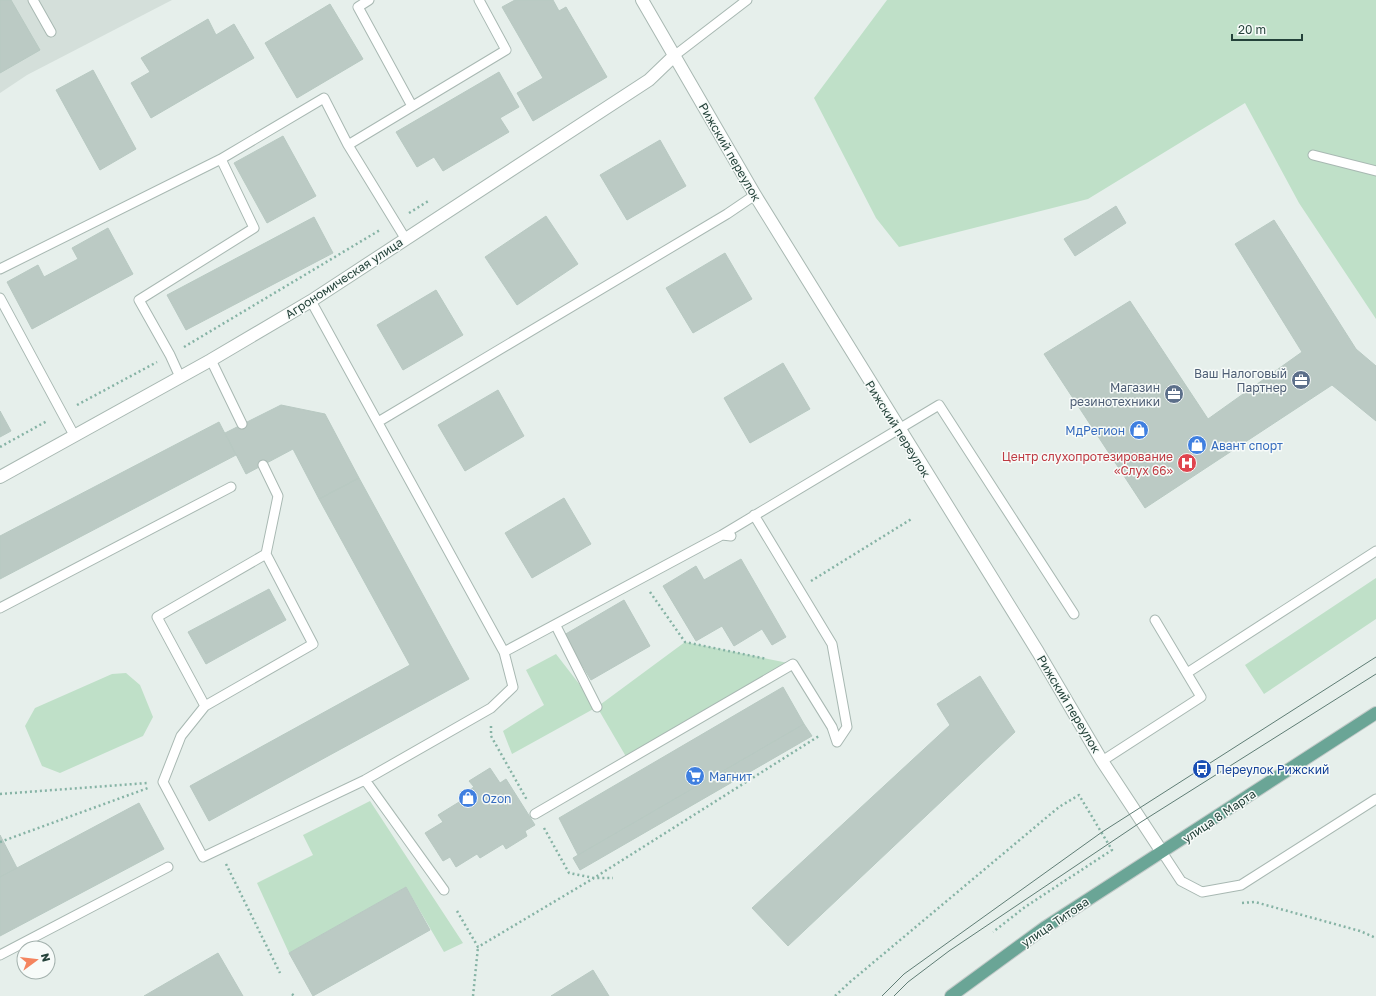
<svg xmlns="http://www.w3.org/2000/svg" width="1376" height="996" font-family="'Golos Text',sans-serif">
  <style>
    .built { fill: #d4dfda }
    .green { fill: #bfe0c8 }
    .building { fill: #bbcac4; stroke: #b8c9c2 }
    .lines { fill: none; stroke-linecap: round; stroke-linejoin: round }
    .service-casing { stroke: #a8b8b2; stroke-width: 11 }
    .minor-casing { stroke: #a8b8b2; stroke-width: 14 }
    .primary-casing { stroke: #c2cac8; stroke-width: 14 }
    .path { stroke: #86b3a5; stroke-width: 2.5; stroke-dasharray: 2 3; stroke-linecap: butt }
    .service { stroke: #fff; stroke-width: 9 }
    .minor { stroke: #fff; stroke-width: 12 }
    .primary { stroke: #6aa596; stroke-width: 12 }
    .tram { stroke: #5f7d75; stroke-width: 1 }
    .labels { text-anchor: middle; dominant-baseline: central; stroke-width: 3; stroke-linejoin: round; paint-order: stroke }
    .street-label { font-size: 12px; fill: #24423a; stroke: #f7fbf9 }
    .service-label { font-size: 12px; fill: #4e5e75; stroke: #f7fbf9; text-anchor: end }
    .shop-label { font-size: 12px; fill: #366cbe; stroke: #f7fbf9; text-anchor: start }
    .health-label { font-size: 12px; fill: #be3a42; stroke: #f7fbf9; text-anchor: end }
    .transit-label { font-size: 12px; fill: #164399; stroke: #f7fbf9; text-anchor: start }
  </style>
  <rect width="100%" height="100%" fill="#e6efeb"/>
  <path class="built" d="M0 0H172L27 75 0 93Z"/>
  <path class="green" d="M887 0H1376V319L1299 203 1245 103 1088 199 899 247 876 218 814 98Z
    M1376 578V619L1264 694 1245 665Z
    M685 642 793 664 628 760 597 707 512 754 503 731 544 705 526 670 556 654 597 707Z
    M126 673 140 685 153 717 143 736 60 773 42 766 25 726 35 708 112 674Z
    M370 801 463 943 444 952 406 887 289 953 257 883 313 855 303 835Z"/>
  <path class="building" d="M0 0H11L40 50 0 73Z
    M515 0H553L559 11 566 7 607 77 533 121 517 93 543 78 502 7Z
    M330 4 363 59 297 98 265 43Z
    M208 19 216 35 234 24 254 58 151 118 131 83 150 72 141 58Z
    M93 70 136 149 100 170 56 90Z
    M499 72 519 107 500 118 509 132 443 171 434 157 417 167 396 132Z
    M283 136 316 196 267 223 234 163Z
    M660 140 686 186 627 220 600 175Z
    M1116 206 1126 223 1075 256 1064 239Z
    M546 216 578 264 517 305 485 257Z
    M314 217 333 253 186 330 167 295Z
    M1274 220 1356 349 1376 366V421L1332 385 1145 508 1044 354 1130 301 1208 419 1302 352 1235 244Z
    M108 228 133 274 32 329 7 282 38 265 44 277 78 259 72 248Z
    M725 253 752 299 693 333 666 288Z
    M436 290 463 335 403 370 377 325Z
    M783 363 810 409 750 443 724 398Z
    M498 390 524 436 465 471 438 425Z
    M281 405 325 414 359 478 319 499 293 449 246 474 225 433Z
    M0 411 11 431 0 437Z
    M219 422 236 455 0 579V536Z
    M359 478 469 679 209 821 190 786 410 665 319 499Z
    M564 498 591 544 532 578 505 533Z
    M741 559 786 637 772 645 762 629 734 646 722 626 696 641 663 586 696 566 704 580Z
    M269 589 286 620 206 664 188 632Z
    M624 600 650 646 591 680 564 635Z
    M980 676 1015 732 788 946 752 908 950 725 937 704Z
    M783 687 804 724 578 855 559 818Z
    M804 724 812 736 580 870 573 858 578 855Z
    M490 768 500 783 506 779 535 825 525 831 527 836 506 849 503 844 480 858 477 854 456 867 450 857 443 861 425 833 443 822 438 815 464 799 461 795 474 787 469 781Z
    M139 803 164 849 0 936V877Z
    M0 835 17 868 0 877Z
    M406 887 430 930 313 996 289 953Z
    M218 953 243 996H144Z
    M593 970 609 996H551Z"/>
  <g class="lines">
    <g class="service-casing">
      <path id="service" d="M33 0 51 32
        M369 0 358 7 412 106
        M674 56 747 0
        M1313 155 1376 171
        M405 238 348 145 506 50 479 0
        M0 269 221 159
        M0 298 74 435
        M211 360 242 424
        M180 377 170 355 139 300 254 228 221 159 324 98 348 145
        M378 422 727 214 755 195
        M263 465 278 496 266 554 313 644 205 706 181 736 163 782 203 857 365 780 491 708 513 687 504 652 311 301
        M754 515 832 644 847 727 837 742
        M731 536 722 535 939 405 1074 614
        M0 608 231 487
        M556 626 597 707
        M504 652 722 535
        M1187 673 1376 551
        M205 706 157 617 266 554
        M1102 761 1201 697 1155 620
        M365 780 444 890
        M535 814 793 664 832 727 837 742
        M1162 852 1181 881 1202 892 1241 885 1376 799
        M0 955 168 867"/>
    </g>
    <g class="minor-casing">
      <path id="minor" d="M642 0 755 195 1038 652 1102 761 1162 852
        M0 477 211 360 311 301 649 80 674 56"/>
    </g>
    <g class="primary-casing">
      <path id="primary" d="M951 996 1044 928 1376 713"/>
    </g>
    <path class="path" d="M409 213 430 200
      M184 347 380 230
      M77 405 157 362
      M0 447 47 421
      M811 581 913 518
      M650 592 685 642 767 659
      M491 726V736L527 800
      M0 794 147 783
      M544 828 569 873 594 878 819 736
      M0 842 148 788
      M226 864 280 973
      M1242 903 1255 902 1360 931 1376 938
      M457 911 478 947 594 878H613
      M292 994 294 996
      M473 996 478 947
      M835 996 850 982 1059 807 1079 795 1112 850 1025 907 993 932"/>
    <use href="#service" class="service"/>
    <use href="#minor" class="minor"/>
    <use href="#primary" class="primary"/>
    <path class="tram" d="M882 996 904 974 1102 832 1376 657
      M894 996 908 982 949 951 1141 822 1376 674"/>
  </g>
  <defs>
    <g id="office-disc" transform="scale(1)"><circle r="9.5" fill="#5c6f8a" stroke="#f7fbf9"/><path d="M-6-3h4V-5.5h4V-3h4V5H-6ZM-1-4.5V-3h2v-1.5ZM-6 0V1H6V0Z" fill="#fff"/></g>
    <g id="shop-disc" transform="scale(1)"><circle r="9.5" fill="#3f7fe0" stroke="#f7fbf9"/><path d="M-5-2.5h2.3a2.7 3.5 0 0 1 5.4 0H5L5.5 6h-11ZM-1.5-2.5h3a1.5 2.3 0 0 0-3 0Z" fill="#fff"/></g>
    <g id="hospital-disc" transform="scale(1)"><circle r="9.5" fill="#e0444e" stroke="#f7fbf9"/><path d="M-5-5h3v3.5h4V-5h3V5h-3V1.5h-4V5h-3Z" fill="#fff"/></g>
    <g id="bus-disc" transform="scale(1)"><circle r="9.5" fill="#1a4fb4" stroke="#f7fbf9"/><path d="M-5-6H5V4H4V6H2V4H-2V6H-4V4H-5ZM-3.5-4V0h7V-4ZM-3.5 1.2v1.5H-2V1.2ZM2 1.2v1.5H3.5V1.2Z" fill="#fff"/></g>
    <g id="supermarket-disc" transform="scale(1)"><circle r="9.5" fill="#3f7fe0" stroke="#f7fbf9"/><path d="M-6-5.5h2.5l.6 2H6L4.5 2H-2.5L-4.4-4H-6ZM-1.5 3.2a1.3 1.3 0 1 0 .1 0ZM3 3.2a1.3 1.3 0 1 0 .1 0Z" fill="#fff"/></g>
  </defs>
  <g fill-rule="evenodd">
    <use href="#office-disc" x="1301" y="380"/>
    <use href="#office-disc" x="1174" y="394"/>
    <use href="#shop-disc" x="1139" y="430"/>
    <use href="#shop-disc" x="1197" y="445"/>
    <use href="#hospital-disc" x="1187" y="463"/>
    <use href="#bus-disc" x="1202" y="769"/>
    <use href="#supermarket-disc" x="695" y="776"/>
    <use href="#shop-disc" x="468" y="798"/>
  </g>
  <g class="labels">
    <g class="street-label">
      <text transform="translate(730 152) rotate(60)">Рижский переулок</text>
      <text transform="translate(344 278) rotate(-33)">Агрономическая улица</text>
      <text transform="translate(898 429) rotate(58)">Рижский переулок</text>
      <text transform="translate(1069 704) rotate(59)">Рижский переулок</text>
      <text transform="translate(1219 816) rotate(-34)">улица 8 Марта</text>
      <text transform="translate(1055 922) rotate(-34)">улица Титова</text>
    </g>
    <g class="service-label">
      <text x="1287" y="373">Ваш Налоговый<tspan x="1287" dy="14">Партнер</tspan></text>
      <text x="1160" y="387">Магазин<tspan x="1160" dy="14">резинотехники</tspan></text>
    </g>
    <g class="shop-label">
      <text x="1125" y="430" text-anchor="end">МдРегион</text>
      <text x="1211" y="445">Авант спорт</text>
      <text x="709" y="776">Магнит</text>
      <text x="482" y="798">Ozon</text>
    </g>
    <g class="health-label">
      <text x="1173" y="456">Центр слухопротезирование<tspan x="1173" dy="14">«Слух 66»</tspan></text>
    </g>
    <g class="transit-label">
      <text x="1216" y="769">Переулок Рижский</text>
    </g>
  </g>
  <g transform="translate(36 960) rotate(75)"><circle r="19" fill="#f7fbf9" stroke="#a3b1ad"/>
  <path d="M0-3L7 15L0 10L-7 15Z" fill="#f4845f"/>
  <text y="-6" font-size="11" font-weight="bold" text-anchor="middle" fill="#24423a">N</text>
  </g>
  <path d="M1232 34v6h70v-6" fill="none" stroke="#24423a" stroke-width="2"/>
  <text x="1238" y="34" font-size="12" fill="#24423a" stroke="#f7fbf9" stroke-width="3" paint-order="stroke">20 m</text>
</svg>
